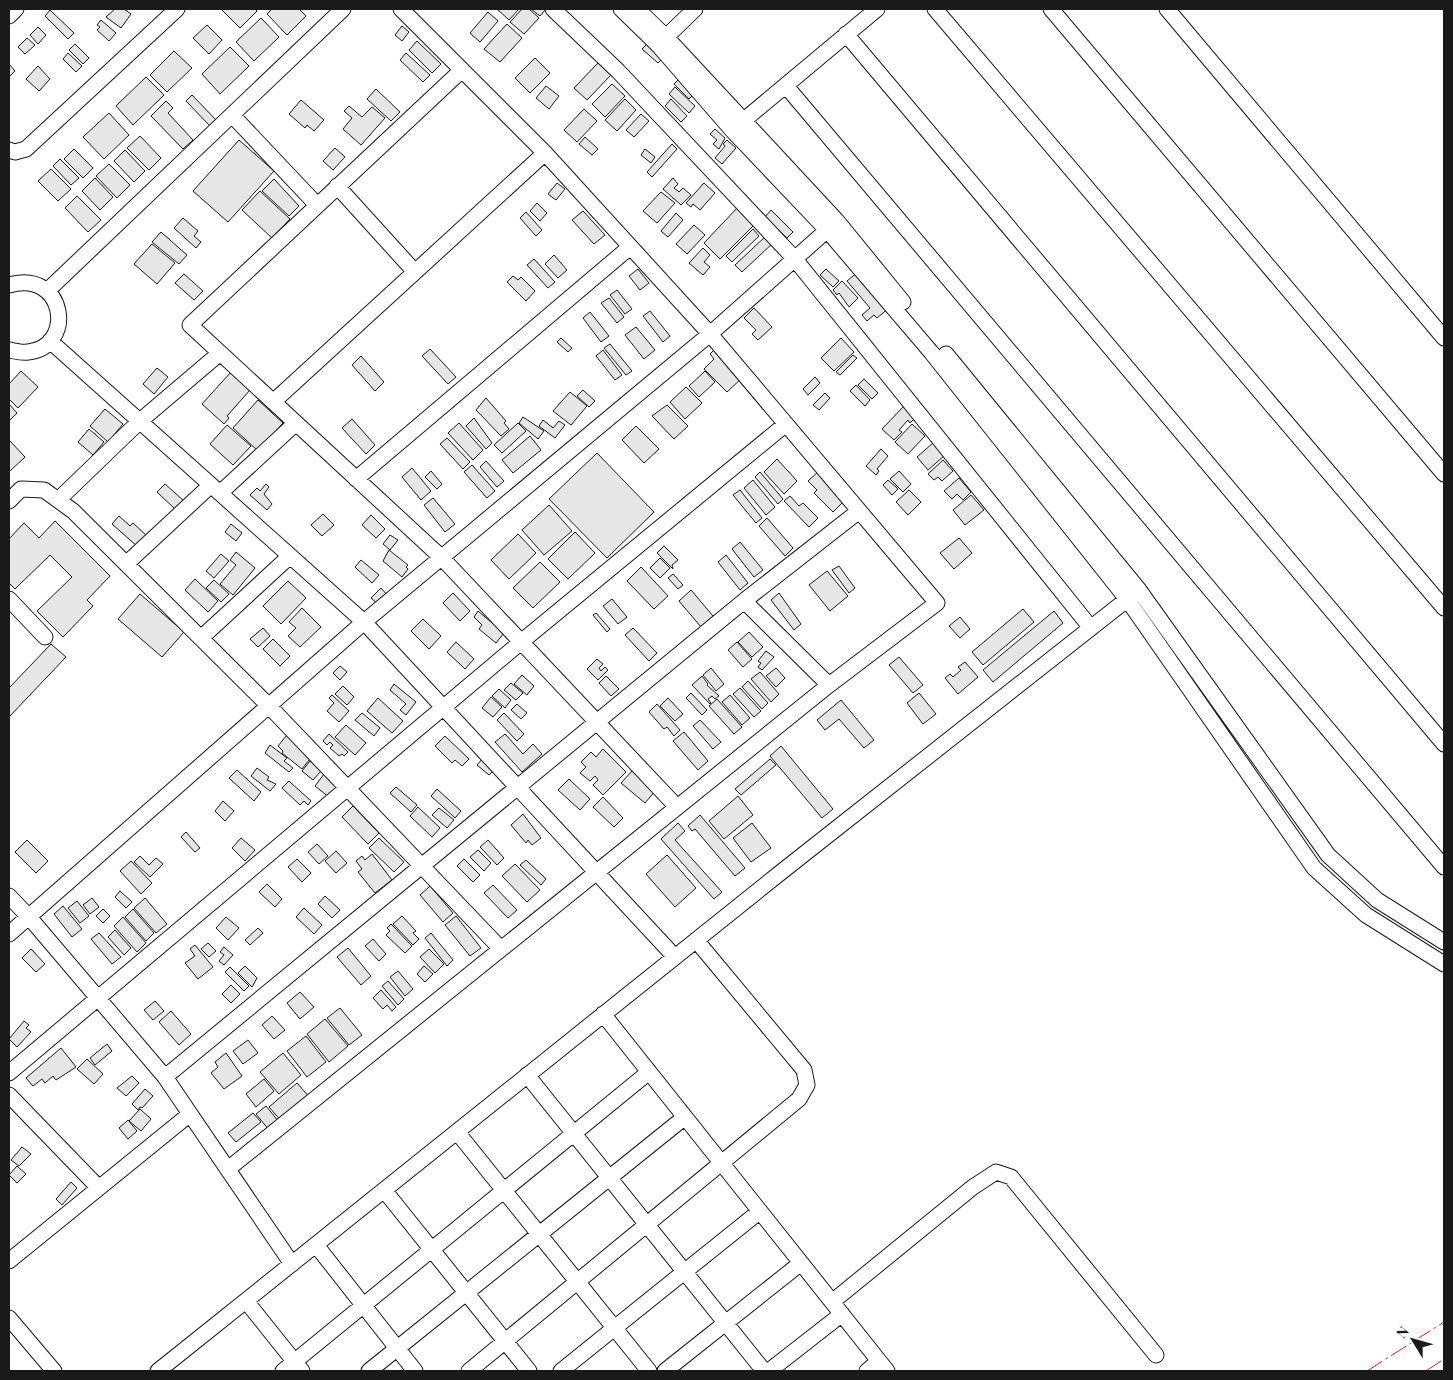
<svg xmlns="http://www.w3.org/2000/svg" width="1453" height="1380" font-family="'Playfair Display',serif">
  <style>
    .building { fill: #e6e6e6; stroke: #1a1a1a }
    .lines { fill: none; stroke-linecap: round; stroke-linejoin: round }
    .minor-casing { stroke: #1a1a1a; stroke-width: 17 }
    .minor { stroke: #fff; stroke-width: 15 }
    .power { stroke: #c62828; stroke-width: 1; stroke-dasharray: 18 4 2.5 4; stroke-linecap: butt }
  </style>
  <rect width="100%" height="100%" fill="#fff"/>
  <path class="building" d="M115 9H124L131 14 121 28 106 17Z
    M221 9H255L257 11 240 28Z
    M272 9H299L306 16 287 35 267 14Z
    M497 9H519L509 20Z
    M522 9H529L539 18 524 34 510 22Z
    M531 9H546L540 16Z
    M50 10 74 33 68 39 45 16Z
    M488 12 498 21 480 42 470 33Z
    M261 18 279 37 254 61 236 42Z
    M101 20 116 33 109 41 97 30 100 27 97 25Z
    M507 24 522 38 500 62 484 49Z
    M207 25 222 40 209 54 193 38Z
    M402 26 409 32 402 41 395 35Z
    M38 27 46 35 38 44 30 35Z
    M27 38 35 45 25 54 18 47Z
    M417 41 441 64 432 73 409 50Z
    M75 44 89 58 83 64 69 50Z
    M647 44 662 59 658 63 642 49Z
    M230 47 249 66 220 94 202 74Z
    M174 51 192 68 167 92 150 75Z
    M68 53 82 66 76 72 63 59Z
    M406 53 430 75 423 82 400 60Z
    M535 58 550 73 530 93 515 78Z
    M598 63 611 75 587 100 574 88Z
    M9 64 15 71 10 76 9 75Z
    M38 66 50 79 39 91 26 79Z
    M146 77 164 95 133 125 116 106Z
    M679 79 694 94 689 99 674 84Z
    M612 84 625 96 605 117 592 104Z
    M546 86 559 96 549 109 536 98Z
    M675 87 695 106 689 113 669 94Z
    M376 89 400 112 391 121 367 99Z
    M192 95 217 121 211 127 186 101Z
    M625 99 636 110 617 131 605 120Z
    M671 99 687 116 681 122 665 106Z
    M301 100 324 120 314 131 307 125 305 128 289 114Z
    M166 101 173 108 168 113 193 140 183 149 151 116Z
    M349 106 362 117 372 107 385 118 361 145 343 129 352 118 344 111Z
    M584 109 597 121 577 142 564 130Z
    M109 113 129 135 104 159 83 137Z
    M641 114 649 121 634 137 626 130Z
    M715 129 725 138 719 149 713 144 717 140 710 134Z
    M140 136 161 158 149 170 127 148Z
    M585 137 598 149 592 155 579 144Z
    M239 140 274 171 228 222 193 191Z
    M727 140 736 148 722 164 715 158 725 146 723 144Z
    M672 144 677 149 652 177 647 172Z
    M335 148 345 157 333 170 323 161Z
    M74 149 93 168 83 178 64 159Z
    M645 149 655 157 651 163 641 155Z
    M125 150 145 171 134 182 114 161Z
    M60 159 79 178 71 185 53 166Z
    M109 164 130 185 117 198 96 176Z
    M51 169 71 189 58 201 38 181Z
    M95 178 113 197 100 210 82 191Z
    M673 178 678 184 674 188 679 192 683 188 691 195 681 205 663 189Z
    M274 179 299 206 289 216 262 191Z
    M557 183 565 189 556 200 548 194Z
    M704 183 715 193 700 210 693 204 691 207 686 203Z
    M260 191 290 219 272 238 242 210Z
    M661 192 675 203 657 223 643 211Z
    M77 196 101 220 88 232 65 208Z
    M537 203 547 213 540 221 530 211Z
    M739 206 756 223 720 259 704 243Z
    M771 210 793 232 787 238 765 217Z
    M583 211 605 235 594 244 572 220Z
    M526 212 542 230 536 236 520 218Z
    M676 213 683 220 668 237 661 231Z
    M183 218 198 231 194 236 201 242 196 248 174 228Z
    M694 225 705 235 687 254 676 244Z
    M753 229 759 236 732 262 726 256Z
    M161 232 187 255 179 264 152 242Z
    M767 235 774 242 742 272 735 265Z
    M152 244 175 263 157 284 134 264Z
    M703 248 710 255 704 262 710 267 703 275 689 263Z
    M554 255 567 270 558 278 545 264Z
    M534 259 555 282 548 288 527 265Z
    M638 269 649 283 640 290 629 276Z
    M826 269 839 281 833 287 820 275Z
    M859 271 890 307 877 318 874 315 867 321 862 315 870 308 847 281Z
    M184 274 203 291 194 300 175 283Z
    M513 276 518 280 521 277 535 291 526 301 507 282Z
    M842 281 858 298 849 307 839 293 837 295 833 290Z
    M617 290 632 309 625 314 610 295Z
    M609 298 624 317 617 323 601 303Z
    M754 308 772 327 758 340 752 334 756 330 744 318Z
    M650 311 670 336 663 342 643 316Z
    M590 312 609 336 601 342 583 318Z
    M636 327 655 350 644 359 625 335Z
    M561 338 572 348 568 352 557 342Z
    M841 338 854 352 834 371 821 358Z
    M610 344 632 371 626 375 604 348Z
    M717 347 743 377 727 392 704 369 714 359 710 354Z
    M430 349 456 377 448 384 422 356Z
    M603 350 622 375 615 380 596 356Z
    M853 355 857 358 840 375 836 372Z
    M361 356 384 382 375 391 352 365Z
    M157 368 168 377 154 394 143 384Z
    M21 371 38 387 18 408 9 399V384Z
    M705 371 715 382 699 397 689 386Z
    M231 372 250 390 227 416 229 418 224 424 202 404Z
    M815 377 820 383 808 395 803 389Z
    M864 379 878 393 872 399 858 385Z
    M856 385 870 400 865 406 850 391Z
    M686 387 702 403 685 419 670 402Z
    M583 390 595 401 589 407 577 396Z
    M570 392 587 406 571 425 553 411Z
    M825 393 830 398 819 410 813 405Z
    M486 398 506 421 504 423 509 429 501 436 476 410Z
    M258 400 283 423 258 451 233 428Z
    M9 404 17 413 9 421Z
    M667 405 688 426 674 439 652 416Z
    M905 405 917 416 910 423 908 420 899 430 902 432 894 440 882 429Z
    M105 409 123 424 108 442 90 426Z
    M523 417 544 431 538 439 519 423Z
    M474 418 492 443 486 449 466 426Z
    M352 419 375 445 366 454 342 428Z
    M543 420 553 428 559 421 565 425 555 438 539 426Z
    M459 423 483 450 473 460 448 433Z
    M518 423 526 431 502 453 494 445Z
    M912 424 925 436 908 454 895 442Z
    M227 425 251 446 233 465 210 444Z
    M636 426 659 449 644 463 622 440Z
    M89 429 104 442 93 455 78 442Z
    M530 436 541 450 513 473 502 460Z
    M447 438 470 462 463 469 440 444Z
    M9 440 25 457 10 471 9 470Z
    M933 443 945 455 928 470 917 457Z
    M881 449 888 456 877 469 879 471 876 475 866 466Z
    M597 453 654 512 607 558 549 499Z
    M777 459 797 481 784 494 764 472Z
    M943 460 953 471 942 481 938 477 934 480 928 474Z
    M486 461 504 481 497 487 480 467Z
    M472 465 495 491 487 498 464 472Z
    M412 468 431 491 421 500 402 477Z
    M431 471 442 484 437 489 425 477Z
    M819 471 843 502 833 512 814 493 817 490 808 481Z
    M899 471 911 484 903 492 890 479Z
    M760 472 783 499 778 504 755 477Z
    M959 478 971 492 963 500 957 494 952 499 944 491Z
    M753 480 775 507 766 515 744 488Z
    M888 480 898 489 892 495 883 485Z
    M165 484 184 501 176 510 157 492Z
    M266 484 269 487 264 494 272 504 267 510 250 495 257 488 260 491Z
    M740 490 762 518 756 523 733 495Z
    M909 490 921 502 908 515 896 502Z
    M971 495 984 510 965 525 953 510Z
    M790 496 799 506 803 503 818 518 809 527 784 501Z
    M433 498 455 524 445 532 424 505Z
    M549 505 572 531 544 555 522 530Z
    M323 514 334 525 322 536 311 525Z
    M371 515 385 529 376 538 362 525Z
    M119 516 130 526 133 523 148 537 138 547 112 524Z
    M767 518 793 548 785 556 759 526Z
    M55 521 110 576 87 600 93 606 63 637 37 611 72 577 50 555 15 589 9 583V539L24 523 39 538Z
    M231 524 242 533 236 541 225 532Z
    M575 532 595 553 568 579 548 559Z
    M518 534 536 553 509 579 491 560Z
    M390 535 398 540 390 550 383 544Z
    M959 538 972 553 954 569 940 553Z
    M740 542 763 570 754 577 732 549Z
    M664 546 678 560 672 565 673 569 657 553Z
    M389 550 408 565 406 567 408 569 402 577 383 561Z
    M236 552 255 568 233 595 220 584 236 565 230 560Z
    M221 554 229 561 214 578 206 571Z
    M726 555 748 583 740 590 718 562Z
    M660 558 670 568 660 578 650 568Z
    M361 560 379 575 372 583 355 567Z
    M540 562 560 582 533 608 513 588Z
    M839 566 855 588 849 593 832 570Z
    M641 567 668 596 654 609 627 581Z
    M827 571 848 596 830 611 809 585Z
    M673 574 683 585 678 589 668 578Z
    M195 579 218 601 208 612 185 590Z
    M214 580 229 594 221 602 206 588Z
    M288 581 306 598 281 624 263 606Z
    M381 588 389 597 380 606 371 598Z
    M691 590 713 616 701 627 679 601Z
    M453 593 470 611 460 621 443 603Z
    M779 593 801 624 794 630 771 600Z
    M140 594 184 632 162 657 118 619Z
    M612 599 627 617 618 624 603 606Z
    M302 608 321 627 300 647 288 636 296 628 289 622Z
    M1023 609 1034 622 983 665 972 652Z
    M478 611 504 633 496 643 479 629 482 625 474 617Z
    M1054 611 1063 623 993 682 983 670Z
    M596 613 610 629 607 632 593 615Z
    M960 617 970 629 960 638 949 626Z
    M423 619 441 636 429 649 411 631Z
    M263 628 270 636 258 647 250 639Z
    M633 628 657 653 649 661 625 635Z
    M749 632 763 647 752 657 738 642Z
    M273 639 290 656 280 666 263 649Z
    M456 642 474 659 465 669 447 652Z
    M737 642 752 659 743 667 728 650Z
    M51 644 66 657 9 717V688Z
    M766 651 774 657 762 670 758 667 761 663 758 661Z
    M899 657 923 685 913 693 889 665Z
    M597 659 603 664 599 668 601 671 605 667 608 670 598 680 587 669Z
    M965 662 978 677 958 694 945 678 950 674 953 677 961 670 958 667Z
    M340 666 347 672 340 680 333 673Z
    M711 668 724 684 716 691 703 675Z
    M776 668 785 678 776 687 766 676Z
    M760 672 779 694 771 702 751 679Z
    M522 675 534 686 527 695 514 684Z
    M606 676 619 689 611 696 599 683Z
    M702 676 708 684 707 685 719 696 715 699 712 696 708 699 711 703 710 704 692 685Z
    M748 681 768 703 762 709 742 687Z
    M511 683 523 693 516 700 504 690Z
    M394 684 416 702 406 715 400 710 406 704 390 690Z
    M343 686 354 697 347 705 335 694Z
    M740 688 761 711 754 717 733 694Z
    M499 689 511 700 505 708 492 696Z
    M691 693 707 710 702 715 686 698Z
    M919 693 936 714 923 724 907 703Z
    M332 695 349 711 339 722 327 711 334 703 329 698Z
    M730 695 750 718 742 725 722 702Z
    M491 697 502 707 493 717 482 708Z
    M378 698 403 721 392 733 367 711Z
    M668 698 683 714 675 721 660 706Z
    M717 699 742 727 734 734 709 706Z
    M841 700 874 740 864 748 839 719 825 730 817 720Z
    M517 704 527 713 521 719 511 710Z
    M657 704 680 730 674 736 667 727 664 729 649 712Z
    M362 713 380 728 374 736 355 720Z
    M504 713 524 734 517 741 497 720Z
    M700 720 721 742 713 749 693 726Z
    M346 725 366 743 355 755 335 737Z
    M684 732 708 761 698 770 673 741Z
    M329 734 348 752 344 756 342 754 339 756 330 748 333 745 330 742 327 745 323 741Z
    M505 734 523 754 533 744 542 754 522 772 495 742Z
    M287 735 313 755 302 769 282 753 283 751 278 746Z
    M445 736 469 759 462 766 455 760 452 763 435 746Z
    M270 745 287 758 284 761 293 768 289 772 265 753Z
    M781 746 833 809 822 818 770 756Z
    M603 749 626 772 603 795 593 785 598 780 595 776 590 781 580 773 586 767 581 762 591 752 596 757Z
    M483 758 495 769 489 775 477 765Z
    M770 759 776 765 741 795 735 789Z
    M310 761 322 770 313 780 302 771Z
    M257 768 269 777 267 780 276 784 270 791 251 776Z
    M237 770 261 792 254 801 229 778Z
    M632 771 655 791 645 803 621 783Z
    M324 774 339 787 330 798 315 786Z
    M569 779 590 799 580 810 558 790Z
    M289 781 311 801 308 805 304 801 300 805 282 788Z
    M396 787 417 805 411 812 390 793Z
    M437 789 461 811 455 818 431 796Z
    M738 796 753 815 724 839 709 821Z
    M603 797 623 818 614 827 593 807Z
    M223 801 234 811 225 821 215 811Z
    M353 806 379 833 368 844 342 817Z
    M418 807 440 828 432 837 410 816Z
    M439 808 454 820 447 828 432 815Z
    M523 814 541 838 532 845 528 840 526 843 511 825Z
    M700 815 745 868 735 876 695 829 692 831 688 826Z
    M678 823 685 831 675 840 722 892 714 899 661 839Z
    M752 823 771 848 751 862 733 838Z
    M186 832 200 848 195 852 181 837Z
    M241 838 255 850 245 861 232 848Z
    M379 838 404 862 394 872 369 848Z
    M27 840 48 861 36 873 15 852Z
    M488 840 504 858 497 865 480 847Z
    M317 844 328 856 319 864 308 852Z
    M478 850 491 863 484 871 470 857Z
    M336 851 347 863 336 873 325 861Z
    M372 854 392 880 375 893 358 872 362 869 356 861 362 856 365 860Z
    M667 855 696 888 675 907 646 874Z
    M140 856 149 865 156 858 163 864 150 877 134 862Z
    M297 859 311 873 302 882 288 867Z
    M464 859 480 875 473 882 457 866Z
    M526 860 546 879 541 885 520 865Z
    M131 861 152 883 141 894 120 871Z
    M515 864 540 890 527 902 502 876Z
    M267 884 282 899 275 907 259 892Z
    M493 885 517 910 508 918 484 893Z
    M430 886 453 913 443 922 420 895Z
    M120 891 132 902 126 908 115 897Z
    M325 896 340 910 332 918 318 904Z
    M92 898 99 907 90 914 83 905Z
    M145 898 167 924 156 933 134 908Z
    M77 901 89 916 80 923 68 908Z
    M63 906 82 929 72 937 54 914Z
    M304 908 322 925 314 934 296 917Z
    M103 909 110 916 103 923 96 916Z
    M133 909 154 933 146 941 125 917Z
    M402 916 416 931 413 933 419 939 413 945 393 924Z
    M456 916 481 948 470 956 445 925Z
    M123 917 146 943 137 952 114 926Z
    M226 917 239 928 228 940 216 928Z
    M391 924 412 946 405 953 386 935 390 931 387 928Z
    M258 928 263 933 250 945 245 940Z
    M115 930 131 948 124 955 108 937Z
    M99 933 121 957 112 964 91 939Z
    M431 933 453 960 447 966 425 938Z
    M373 939 386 954 379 961 365 946Z
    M208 943 216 951 209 957 201 949Z
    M195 945 213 967 198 979 185 963 195 956 190 949Z
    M224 947 233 955 224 965 219 961 224 955 220 952Z
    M348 948 371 976 361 985 337 957Z
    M31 949 45 964 36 972 22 958Z
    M429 949 444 964 435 973 420 957Z
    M245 966 257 978 252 987 238 973Z
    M424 966 433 974 425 982 417 974Z
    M230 967 249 986 244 991 225 972Z
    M398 971 413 989 405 996 390 977Z
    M388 981 404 999 398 1005 382 986Z
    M231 985 240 994 231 1003 222 994Z
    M381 990 396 1007 392 1011 387 1005 383 1009 373 998Z
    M300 992 314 1007 300 1019 287 1003Z
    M155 1001 164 1011 153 1020 144 1010Z
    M340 1008 362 1035 349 1045 327 1018Z
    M171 1011 191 1034 179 1045 159 1022Z
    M272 1016 285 1030 274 1039 262 1025Z
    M325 1019 348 1046 329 1062 307 1034Z
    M24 1021 29 1025 26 1028 31 1032 17 1047 9 1039Z
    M306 1036 326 1062 307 1077 287 1051Z
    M248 1040 258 1053 243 1064 233 1051Z
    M107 1044 112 1051 95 1065 90 1058Z
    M61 1048 76 1067 56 1080 53 1076 45 1083 42 1079 33 1086 26 1078Z
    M226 1053 242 1076 224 1089 211 1073 218 1067 215 1062Z
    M283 1053 301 1075 279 1094 260 1072Z
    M87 1059 103 1074 94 1084 77 1069Z
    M132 1076 139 1083 126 1096 117 1088Z
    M264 1079 274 1091 256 1107 246 1094Z
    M297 1083 311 1099 283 1123 269 1107Z
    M145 1089 153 1096 142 1108 140 1107 138 1110 132 1104Z
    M266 1106 279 1122 269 1130 256 1114Z
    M140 1109 151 1119 141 1131 129 1121Z
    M253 1113 261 1122 236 1142 228 1133Z
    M128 1120 137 1131 128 1139 119 1128Z
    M22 1147 31 1154 19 1166 11 1160Z
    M17 1166 26 1174 17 1183 9 1175Z
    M71 1182 77 1188 62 1205 56 1199Z"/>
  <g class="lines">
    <g class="minor-casing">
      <path id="minor" d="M553 9 618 71 794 258 1091 628
        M621 9 659 46 732 130 827 230 931 352 1127 599 1314 868 1366 915 1444 964
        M637 9 666 37 837 221 903 302
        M935 9 1444 608
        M1051 9 1444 474
        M1167 9 1444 338
        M9 16 16 9
        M846 34 1444 744
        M666 37 695 9
        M462 70 190 325 441 557 677 807
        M786 86 1444 867
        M232 115 317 205
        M737 126 877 9
        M9 150 15 152 26 149 177 9
        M337 186 415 272
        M9 285C66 269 76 347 28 352 22 353 15 351 9 350
        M48 290 343 9
        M50 341 364 622 675 957
        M946 354 1139 590 1328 855 1377 900 1444 942
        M273 402 545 153
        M356 479 630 247
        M220 493 296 423
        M58 500 140 421 220 353
        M9 501 21 489 44 490 73 511 269 706 501 949
        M126 564 211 485
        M9 599 45 637
        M744 601 829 685
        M201 638 290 556
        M9 896 29 917 165 1077 292 1264
        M9 934 364 622 710 334 834 224
        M603 1014 887 1371
        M9 1073 521 642 786 424
        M527 1075 764 1371
        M165 1077 744 601 859 511
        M9 1095 99 1188
        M457 1132 649 1371
        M228 1169 829 685 937 603 710 334 545 153 401 9
        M384 1190 529 1371
        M316 1245 415 1371
        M9 1261 190 1114
        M246 1301 302 1371
        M832 1302 973 1187 996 1172 1011 1177 1156 1355
        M9 1318 54 1371
        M158 1371 780 873 1139 590
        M283 1371 649 1072
        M369 1371 685 1117
        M469 1371 799 1099 807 1085 804 1070 696 940
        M561 1371 760 1211
        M665 1371 801 1263
        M769 1371 842 1314
        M867 1371 879 1361"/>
    </g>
    <use href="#minor" class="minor"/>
    <path class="power" d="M1367 1371 1444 1322
      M1426 1371 1444 1359"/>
  </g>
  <rect width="1453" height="1380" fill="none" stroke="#1a1a1a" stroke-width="20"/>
  <g transform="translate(1413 1340) rotate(307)" stroke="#ffffff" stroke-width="4" paint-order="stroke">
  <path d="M0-4L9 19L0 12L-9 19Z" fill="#1a1a1a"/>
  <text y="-8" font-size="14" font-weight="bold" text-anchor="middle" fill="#1a1a1a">N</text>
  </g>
</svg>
